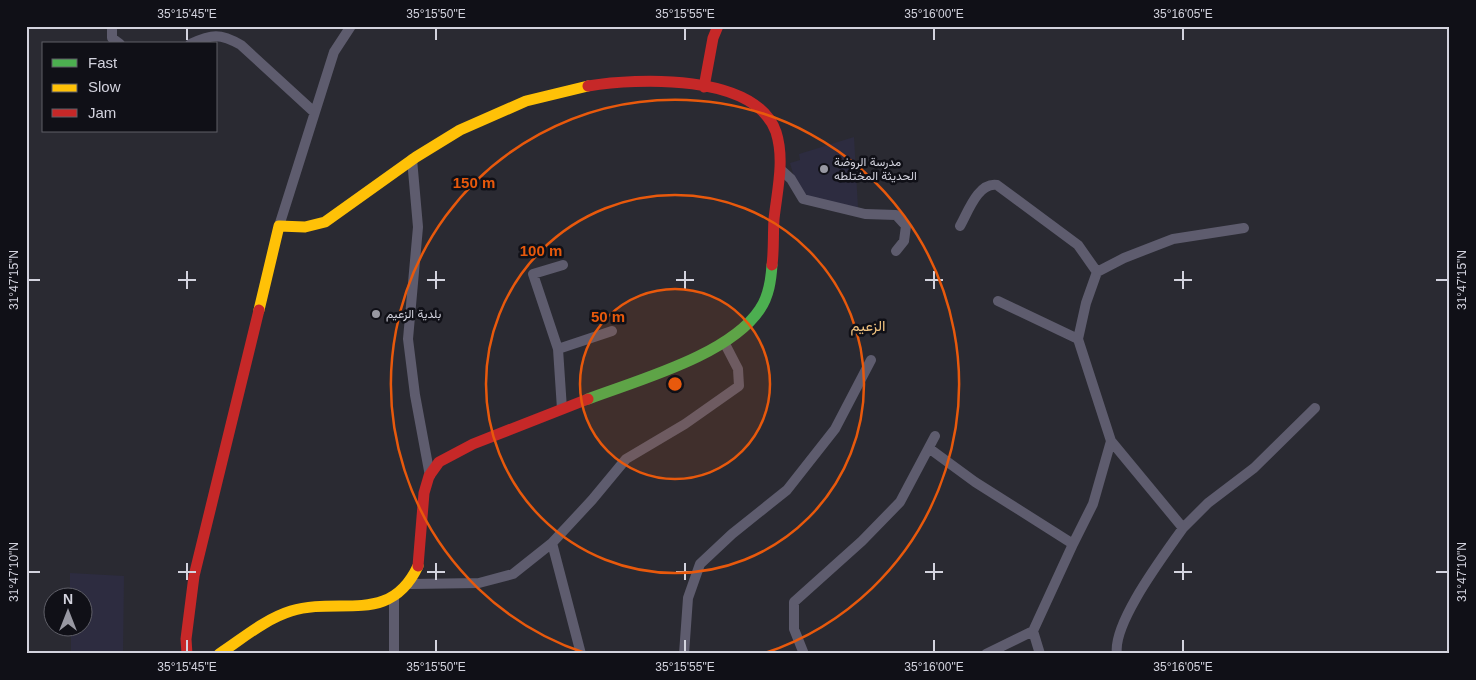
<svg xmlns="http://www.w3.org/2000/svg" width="1476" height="680" font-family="Arial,Vazirmatn,sans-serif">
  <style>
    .built { fill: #2d2c40 }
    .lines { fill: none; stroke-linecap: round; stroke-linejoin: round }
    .street { stroke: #5e5c6e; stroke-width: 10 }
    .fast { stroke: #4caf50; stroke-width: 11 }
    .slow { stroke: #ffc107; stroke-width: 11 }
    .jam { stroke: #c62828; stroke-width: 11 }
    .ticks { fill: none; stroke: #d3d3de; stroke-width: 2 }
    .ring { fill: none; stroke: #e8590c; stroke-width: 2.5 }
    .poi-dot { fill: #9898a2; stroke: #101017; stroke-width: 2 }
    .labels { text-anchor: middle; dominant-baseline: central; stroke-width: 5; stroke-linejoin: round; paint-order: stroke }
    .poi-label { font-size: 12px; fill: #d3d3de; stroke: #101017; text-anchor: start }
    .quarter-label { font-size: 15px; fill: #f2c480; stroke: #101017 }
    .centre { fill: #e8590c; stroke: #101017; stroke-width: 2.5 }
    .ring-label { font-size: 15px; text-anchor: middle; font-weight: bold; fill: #e8590c; stroke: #101017; stroke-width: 5; stroke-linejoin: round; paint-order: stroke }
    .neatline { fill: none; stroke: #d3d3de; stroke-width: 2 }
    .ticks-label { font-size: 12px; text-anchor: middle; fill: #d3d3de }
  </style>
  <rect width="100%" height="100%" fill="#2a2a32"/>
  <path class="built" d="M854 137 858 208 805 197 794 177 790 163 800 160 799 154Z
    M70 573 124 576 123 654H71V628H82V598L70 597Z"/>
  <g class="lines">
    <path class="street" d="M112 26V38L120 44
      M190 44C212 34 220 33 241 45L314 112
      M412 159 418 227 408 339 415 395 430 476
      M780 169 791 179 803 199 865 214 896 215 906 226 904 241 896 251
      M279 226 334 52 351 26
      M960 226C968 212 978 182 997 185L1078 245 1097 272
      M998 301 1078 339
      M558 349 533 274 563 265
      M562 409 558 349 612 331
      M1111 441 1183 528C1165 554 1112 623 1117 654
      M930 449 975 482 1073 544
      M1183 528 1208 503 1254 468 1315 408
      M552 543 581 654
      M411 584 479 583 513 574 552 543 592 500 626 459 685 424 739 386 738 369 724 342
      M1033 631 1040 654
      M394 654V597
      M684 654 688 598 700 564 732 534 787 490 835 429 871 360
      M804 654 794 629V602L862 541 900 502 935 436
      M986 654 1033 631 1073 544 1093 504 1111 441 1078 339 1086 303 1097 272 1124 258 1173 239 1244 228"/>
    <path class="fast" d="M588 399C638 380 730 355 760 309 769 296 771 280 772 265"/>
    <path class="slow" d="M259 310 279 226 305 227 325 222 416 157 460 130 526 101 588 86
      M219 654C242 639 265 619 291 611 339 596 390 626 418 566"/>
    <path class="jam" d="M588 86C637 78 755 73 776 132 785 160 777 191 774 219 773 234 774 250 772 265
      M704 87 713 38 718 26
      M418 566 424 493 429 476 439 462 473 444 588 399
      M187 654 186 639 194 576 259 310"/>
  </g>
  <path class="ticks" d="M187 28V40M436 28V40M685 28V40M934 28V40M1183 28V40M187 271V289M436 271V289M685 271V289M934 271V289M1183 271V289M28 280H40M178 280H196M427 280H445M676 280H694M925 280H943M1174 280H1192M1436 280H1448M187 563V580M436 563V580M685 563V580M934 563V580M1183 563V580M28 572H40M178 572H196M427 572H445M676 572H694M925 572H943M1174 572H1192M1436 572H1448M187 640V652M436 640V652M685 640V652M934 640V652M1183 640V652"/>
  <circle cx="675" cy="384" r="95" fill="#e8590c" fill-opacity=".12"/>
  <g class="ring">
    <circle cx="675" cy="384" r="95"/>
    <circle cx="675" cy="384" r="189"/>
    <path d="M585 653A284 284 0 1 1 765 653"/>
  </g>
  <g class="poi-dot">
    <circle cx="824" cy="169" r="5"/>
    <circle cx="376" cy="314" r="5"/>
  </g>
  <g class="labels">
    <g class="poi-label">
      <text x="834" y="162">مدرسة الروضة<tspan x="834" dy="14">الحديثة المختلطه</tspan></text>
      <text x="386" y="314">بلدية الزعيم</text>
    </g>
    <g class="quarter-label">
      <text x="868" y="325">الزعيم</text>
    </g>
  </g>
  <circle cx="675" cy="384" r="8" class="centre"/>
  <g class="ring-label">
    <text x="474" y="188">150 m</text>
    <text x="541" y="256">100 m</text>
    <text x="608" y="322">50 m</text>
  </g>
  <rect width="1476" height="680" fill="none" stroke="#101017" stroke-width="55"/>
  <rect x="42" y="42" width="175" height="90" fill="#101017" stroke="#5e5e67"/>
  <rect x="52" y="59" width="25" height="8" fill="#4caf50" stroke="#5e5e67"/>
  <text x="88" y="68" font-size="15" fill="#d3d3de">Fast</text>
  <rect x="52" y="84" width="25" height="8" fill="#ffc107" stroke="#5e5e67"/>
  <text x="88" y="92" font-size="15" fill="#d3d3de">Slow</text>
  <rect x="52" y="109" width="25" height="8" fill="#c62828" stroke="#5e5e67"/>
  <text x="88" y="118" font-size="15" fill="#d3d3de">Jam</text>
  <g transform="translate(68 612)"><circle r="24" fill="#101017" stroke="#5e5e67"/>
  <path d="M0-4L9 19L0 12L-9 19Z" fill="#9898a2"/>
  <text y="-8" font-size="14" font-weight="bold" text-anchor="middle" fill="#d3d3de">N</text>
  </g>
  <rect x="28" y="28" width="1420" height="624" class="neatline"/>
  <g class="ticks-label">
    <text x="187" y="18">35°15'45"E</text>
    <text x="436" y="18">35°15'50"E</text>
    <text x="685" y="18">35°15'55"E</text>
    <text x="934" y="18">35°16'00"E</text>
    <text x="1183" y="18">35°16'05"E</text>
    <text transform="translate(14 280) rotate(-90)" y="4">31°47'15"N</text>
    <text transform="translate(1462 280) rotate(-90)" y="4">31°47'15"N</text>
    <text transform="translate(14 572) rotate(-90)" y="4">31°47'10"N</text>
    <text transform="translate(1462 572) rotate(-90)" y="4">31°47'10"N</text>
    <text x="187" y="671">35°15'45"E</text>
    <text x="436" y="671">35°15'50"E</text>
    <text x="685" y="671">35°15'55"E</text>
    <text x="934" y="671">35°16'00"E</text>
    <text x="1183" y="671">35°16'05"E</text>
  </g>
</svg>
